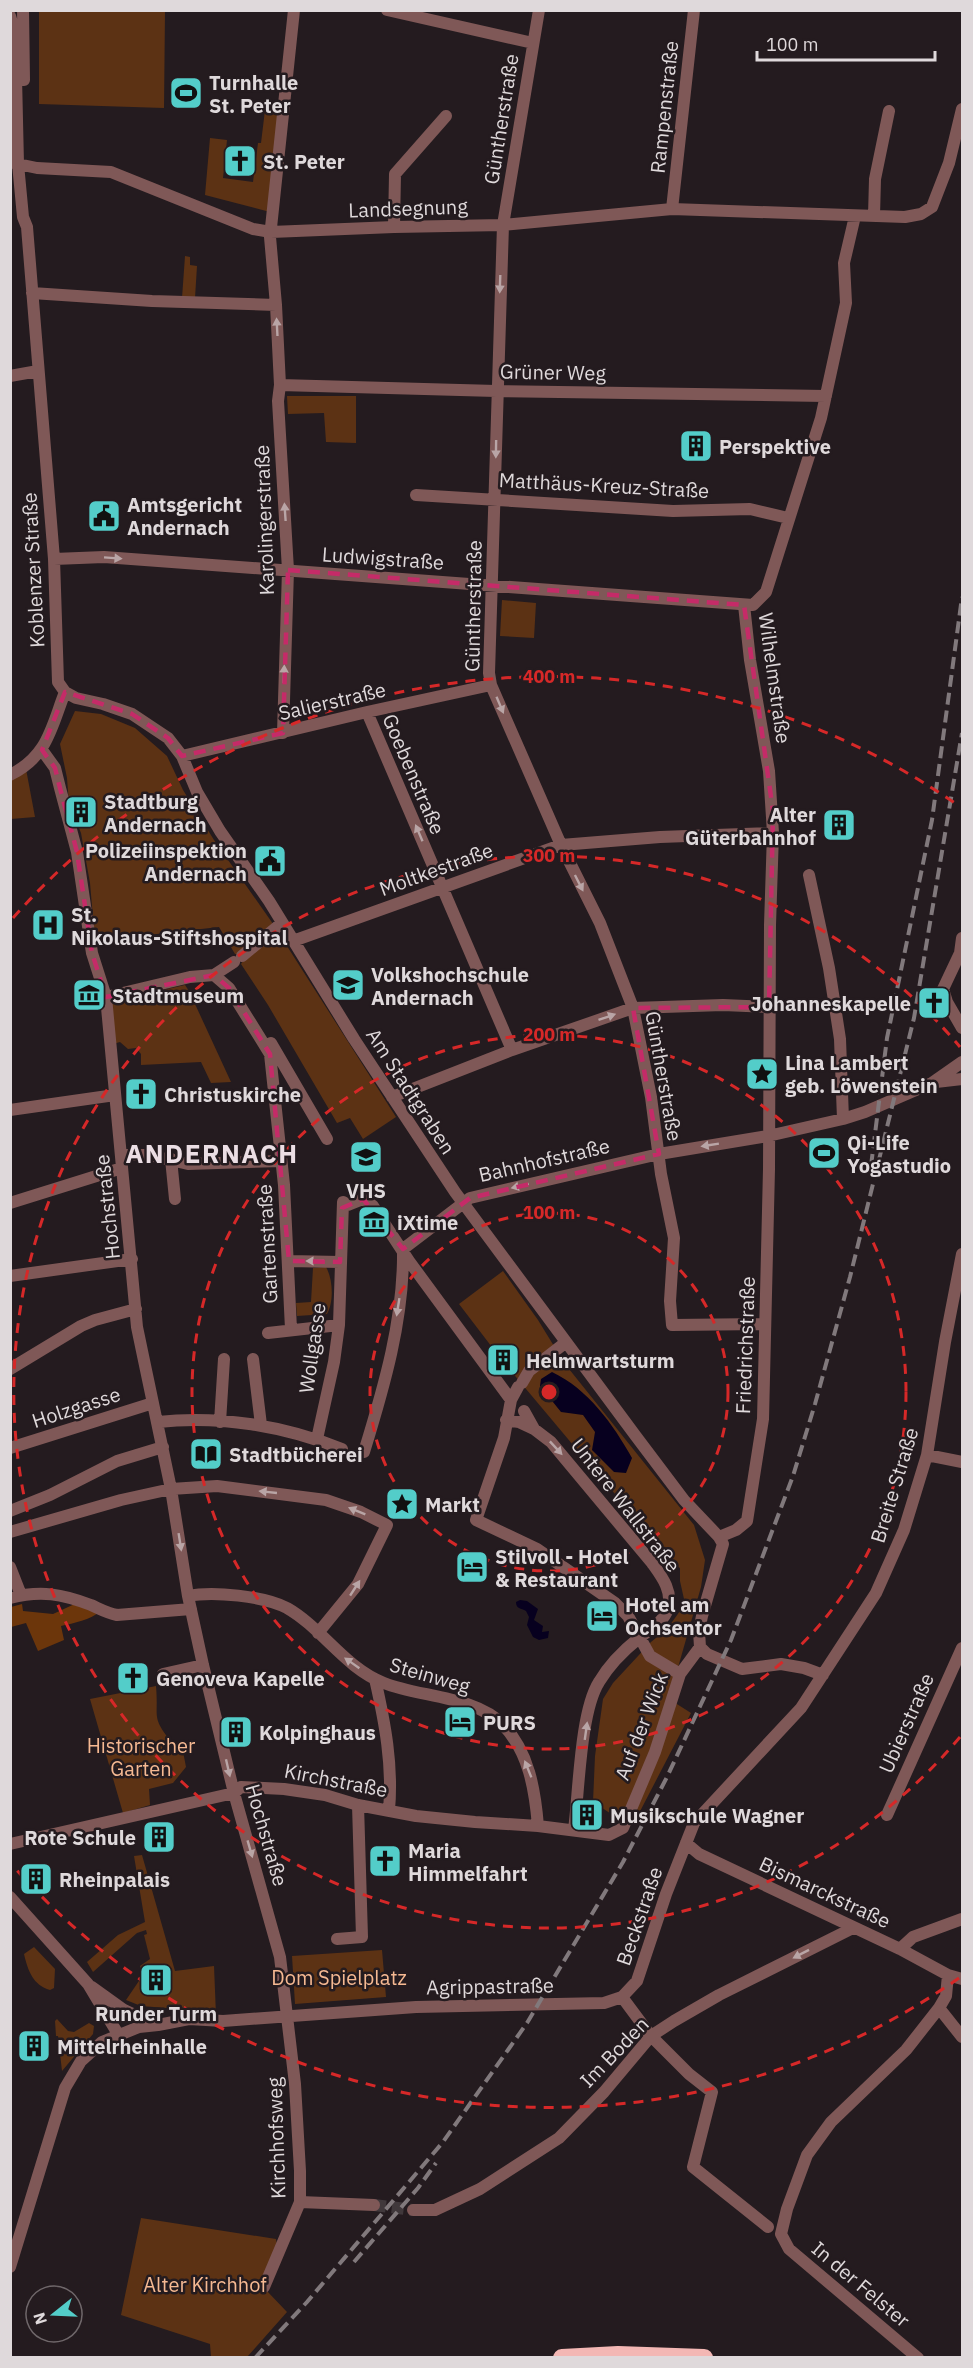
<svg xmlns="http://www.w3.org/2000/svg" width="973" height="2368" font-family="'IBM Plex Sans',sans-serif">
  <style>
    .green { fill: #5c3214 }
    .forest { fill: #6c360b }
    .water { fill: #07001f }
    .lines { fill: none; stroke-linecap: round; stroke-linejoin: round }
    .minor-tunnel { stroke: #40383b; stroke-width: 12; stroke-dasharray: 12 6; stroke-linecap: butt }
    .minor { stroke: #7f5857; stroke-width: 12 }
    .highway { stroke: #f3b7b4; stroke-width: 18 }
    .rail { stroke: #81797c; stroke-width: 4; stroke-dasharray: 12 6; stroke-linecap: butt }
    .oneway { fill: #b9a5a6 }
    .marked { fill: none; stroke: #c52b68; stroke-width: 4.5; stroke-dasharray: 12 8; stroke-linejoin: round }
    .ring { fill: none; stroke: #d62828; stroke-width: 3; stroke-dasharray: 10 8 }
    .labels { text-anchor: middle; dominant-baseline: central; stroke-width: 5; stroke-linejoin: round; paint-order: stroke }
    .poi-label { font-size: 20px; font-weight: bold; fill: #dfd9db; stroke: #241b1f; text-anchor: start }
    .street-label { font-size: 20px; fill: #dfd9db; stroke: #241b1f }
    .park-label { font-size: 20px; fill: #f6b992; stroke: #241b1f }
    .district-label { font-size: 26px; font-weight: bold; letter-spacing: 1.5px; fill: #ebdee4; stroke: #241b1f }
    .centre { fill: #d62828; stroke: #241b1f; stroke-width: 3 }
    .ring-label { font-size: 18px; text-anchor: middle; font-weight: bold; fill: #d62828; stroke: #241b1f; stroke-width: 5; stroke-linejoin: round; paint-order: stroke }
  </style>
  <rect width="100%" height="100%" fill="#241b1f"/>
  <path class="green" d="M39 11H165L164 108 39 104Z
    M265 110 280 113 270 212 205 195 210 138 227 140 223 178 253 182 258 143H261Z
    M185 256 190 257V265L197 266 195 298H182Z
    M287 396H356V443L326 442 324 413 288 414Z
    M502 600 536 603 534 638 500 636Z
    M75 711 101 714 135 728 167 756 183 790 214 840 271 921 396 1117 363 1139 350 1118 337 1123 268 1005 241 964 243 961 237 954H235L219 927 95 941 90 883 81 833 69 804 67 778 60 744Z
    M10 765 14 775 26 769 35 817 11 819Z
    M185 985 189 991 231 1082 211 1083 201 1062 141 1065V1054L136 1048 128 1049 120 1042 113 1044 110 1002Z
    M326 1267C333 1279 334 1302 327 1314L297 1316 296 1303 311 1302 313 1268Z
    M503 1271 538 1320 565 1364 694 1525 705 1560 701 1587 669 1699 691 1713 635 1821H622L593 1802 595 1756 603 1699 613 1683 651 1642 667 1629 680 1611 684 1599 680 1581V1568L673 1564 605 1482 604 1475 594 1470 506 1365 508 1359 506 1355H498L459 1304Z
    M156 1686C159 1719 150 1716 173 1744L181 1741 186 1767 173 1783 149 1789 150 1805 123 1813 90 1699Z
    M142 1855 175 1971 214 1966 216 2015 193 2010 141 2006 126 2000 143 1975 140 1966 150 1959 144 1935 147 1934 146 1930 137 1933 93 1972 87 1962 118 1935 145 1922 134 1856Z
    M34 1947 55 1969 54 1988 50 1990C33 1985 28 1971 24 1954Z
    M382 1950 386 1997 295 2004 292 1956Z
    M57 2019 68 2031 74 2032 89 2023 94 2026 93 2034 62 2071 58 2036H56L55 2021Z
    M141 2218 276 2239 279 2258 266 2290 287 2312 247 2357H211L210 2344 121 2315Z"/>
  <path class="forest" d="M79 1602 101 1611C90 1620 74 1623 61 1626L64 1640 38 1651 26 1623 11 1627V1607L22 1604 23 1611 53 1614Z"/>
  <path class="water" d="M552 1372C588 1389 613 1424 632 1458L626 1473 614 1472 592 1450 595 1432 583 1415 561 1412 540 1386 541 1379Z
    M520 1600 527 1601 538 1609 534 1620 543 1626 542 1632 549 1631 548 1638 539 1640 533 1637 527 1625 529 1617 526 1611C521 1608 516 1609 516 1602Z"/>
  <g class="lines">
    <path class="minor-tunnel" d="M374 2205 413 2210"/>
    <path class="minor" d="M23 10 24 80
      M387 10 533 43
      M539 10 503 225 489 673 491 685 561 845 600 923 633 1008 651 1097 661 1174 674 1238 670 1301 672 1325 765 1324
      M10 16 15 33 18 164 23 217 27 227 54 559 58 682 65 692 76 698 103 704 132 714 168 738 182 756 197 792 220 831 269 901 354 1039 455 1192 635 1435 684 1500 719 1537 723 1544 702 1616 699 1631 700 1647 680 1674 655 1752 623 1828 609 1835 538 1826 475 1822 416 1816 358 1805 325 1795 284 1789 241 1787 234 1793 10 1844
      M13 163 37 168 111 172 253 229 271 232 394 227 503 225 672 209 905 217 921 214 932 207 949 163 962 109
      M672 209 694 10
      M874 216 875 179 889 111
      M394 227 395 174 446 116
      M32 293 152 301 276 305
      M10 376 38 371
      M280 385 496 391 826 396
      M416 495 673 511 750 509 788 518
      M54 559 104 557 753 605 766 592 821 418 846 303 844 263 855 216
      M367 712 512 1050
      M283 733 288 570 278 401 280 385 276 305 270 237 294 10
      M42 750 55 768 60 788 77 852 92 953 106 997 137 1327 142 1351 171 1489 188 1596 203 1665 234 1793 280 1957 295 2084 300 2171V2202L264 2287
      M182 756 367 712 491 685
      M10 775C48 756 51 728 65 692
      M809 875 829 968 840 1039 843 1119
      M962 938 960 953 943 989 947 1002 962 1028
      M293 941 561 845 660 837 773 833
      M242 956 282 923
      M214 975 234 962
      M106 997 190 977 214 975 229 988 270 1054 284 1185 291 1329
      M271 1043 327 1139
      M936 1082 962 1079
      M392 1097 512 1050 633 1008 723 1005 769 1007
      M10 1110 115 1095
      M122 1155H149L188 1164 281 1161
      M171 1159 175 1199
      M10 1203 122 1168
      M403 1249 470 1198 659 1154 768 1136 843 1119 865 1112 932 1083 962 1062
      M289 1261 340 1262
      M10 1276 132 1259
      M268 1333 339 1325
      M253 1359 261 1425
      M10 1369 81 1326 95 1320 136 1309
      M522 1383 529 1371 565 1343
      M518 1387 511 1400 504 1438 476 1520 537 1549 615 1603 628 1616 650 1656 680 1674
      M524 1411 534 1429
      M506 1420 519 1422 534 1429 551 1442 652 1563C662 1577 673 1591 668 1609 663 1623 650 1629 639 1638 624 1650 609 1665 599 1682 580 1712 579 1792 574 1830
      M158 1422C219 1415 285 1426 342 1449
      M220 1422 224 1359
      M317 1439 334 1362 339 1325 343 1202 348 1205 363 1199 373 1206 409 1261 511 1400
      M10 1448 153 1403
      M364 1452C384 1387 404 1319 403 1250
      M927 1455 962 1462
      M10 1511 50 1495 117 1461 163 1447
      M10 1532 121 1500 171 1489 217 1486 326 1500 361 1512 387 1525 358 1584 318 1633
      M719 1537 736 1530 747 1521 763 1419 769 1169 770 925 773 833 769 771 750 660 744 605
      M10 1567 21 1595
      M188 1596C213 1591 264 1596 287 1608 322 1628 345 1668 384 1683 418 1697 476 1696 503 1725 529 1752 535 1790 538 1826
      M10 1598C41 1590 62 1594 91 1605 100 1609 107 1613 117 1615L191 1609
      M700 1647 707 1654 742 1669 781 1664 804 1668 823 1675
      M163 1674 203 1665
      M375 1679C385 1723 393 1765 389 1810
      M887 1815 962 1648
      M686 1843 699 1854 900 1949 948 1975 962 1979
      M10 1897 88 1984 118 2034
      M337 1939 362 1937 358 1805
      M900 1949 913 1937 962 1919
      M92 1987 124 2010 154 2024
      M622 1997 651 2036 689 2074 712 2092 693 2167 768 2227
      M939 2008 962 2037
      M300 2202 374 2205
      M413 2210H435L480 2189 559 2138 604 2092 651 2036 674 2021 719 1995 853 1928
      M10 2267 65 2088 81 2061 102 2042 139 2027 158 2025 189 2019 223 2021 416 2007 604 2003 622 1997 637 1981 666 1894 694 1823 801 1708 876 1593 904 1530 927 1455 945 1342 962 1254
      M918 2358 789 2249 781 2234 787 2209 807 2155 831 2122 906 2050 939 2008 946 1996 948 1975"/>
    <path class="highway" d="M562 2358 618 2355 704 2358"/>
    <path class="rail" d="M871 1166 887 1038 932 820 962 597
      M354 2262 418 2188 436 2163
      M255 2358 307 2302 443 2142 527 2023 623 1862 667 1777 731 1640 793 1476 815 1404 850 1277 914 1018 962 733"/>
  </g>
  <defs><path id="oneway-solid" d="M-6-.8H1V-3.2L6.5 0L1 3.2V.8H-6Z" transform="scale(1.5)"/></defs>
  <g class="oneway">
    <use href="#oneway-solid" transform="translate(500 284) rotate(92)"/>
    <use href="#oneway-solid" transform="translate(277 327) rotate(-93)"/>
    <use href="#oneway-solid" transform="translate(496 449) rotate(91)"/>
    <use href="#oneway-solid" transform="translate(285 512) rotate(-94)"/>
    <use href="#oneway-solid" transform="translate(113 558) rotate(4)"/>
    <use href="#oneway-solid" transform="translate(284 674) rotate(-88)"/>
    <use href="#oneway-solid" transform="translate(500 705) rotate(67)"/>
    <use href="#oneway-solid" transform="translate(419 833) rotate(-113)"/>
    <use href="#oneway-solid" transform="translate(579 883) rotate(63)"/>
    <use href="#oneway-solid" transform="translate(607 1017) rotate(-19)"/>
    <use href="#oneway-solid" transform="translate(710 1145) rotate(171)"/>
    <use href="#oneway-solid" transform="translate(520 1186) rotate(166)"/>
    <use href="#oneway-solid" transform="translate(315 1261) rotate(-180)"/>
    <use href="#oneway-solid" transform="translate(398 1307) rotate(99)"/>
    <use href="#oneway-solid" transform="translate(556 1448) rotate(47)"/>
    <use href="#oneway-solid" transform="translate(268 1492) rotate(-174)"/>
    <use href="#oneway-solid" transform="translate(357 1511) rotate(-158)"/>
    <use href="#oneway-solid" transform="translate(180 1542) rotate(81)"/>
    <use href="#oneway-solid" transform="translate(355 1588) rotate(-57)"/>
    <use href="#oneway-solid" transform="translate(352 1663) rotate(-145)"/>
    <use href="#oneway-solid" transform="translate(586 1731) rotate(-82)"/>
    <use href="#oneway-solid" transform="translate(228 1768) rotate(77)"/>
    <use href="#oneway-solid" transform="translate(528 1769) rotate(-112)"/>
    <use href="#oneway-solid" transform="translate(250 1849) rotate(74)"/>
    <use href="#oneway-solid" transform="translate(801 1954) rotate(153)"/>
  </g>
  <path class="marked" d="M288 570 744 605 773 811 769 1007 633 1008 659 1154 470 1198 403 1249 363 1199 342 1208 340 1262 289 1261 270 1054 229 988 214 975 106 997 92 953 77 852 60 788 55 768 42 750 65 692 132 714 168 738 182 756 283 733Z"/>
  <g class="ring">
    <circle cx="549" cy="1392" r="179"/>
    <circle cx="549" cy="1392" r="357"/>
    <path d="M960 1737A536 536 0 1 1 960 1047"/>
    <path d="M959 1978A715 715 0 0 1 13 1866M13 918A715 715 0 0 1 959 806"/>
  </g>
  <defs>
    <g id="stadium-square" transform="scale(1.725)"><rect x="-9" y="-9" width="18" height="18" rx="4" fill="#53cdc9" stroke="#241b1f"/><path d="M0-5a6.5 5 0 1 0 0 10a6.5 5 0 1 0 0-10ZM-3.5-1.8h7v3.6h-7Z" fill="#111"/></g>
    <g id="church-square" transform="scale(1.725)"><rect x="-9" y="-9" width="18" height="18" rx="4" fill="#53cdc9" stroke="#241b1f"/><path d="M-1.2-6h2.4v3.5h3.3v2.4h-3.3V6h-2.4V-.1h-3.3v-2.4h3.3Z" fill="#111"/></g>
    <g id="building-square" transform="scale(1.725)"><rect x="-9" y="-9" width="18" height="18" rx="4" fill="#53cdc9" stroke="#241b1f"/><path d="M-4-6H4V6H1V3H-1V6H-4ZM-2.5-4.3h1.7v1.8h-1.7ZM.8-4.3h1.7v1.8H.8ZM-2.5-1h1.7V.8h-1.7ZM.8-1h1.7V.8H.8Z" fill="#111"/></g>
    <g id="civic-square" transform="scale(1.725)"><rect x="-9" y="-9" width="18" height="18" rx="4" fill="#53cdc9" stroke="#241b1f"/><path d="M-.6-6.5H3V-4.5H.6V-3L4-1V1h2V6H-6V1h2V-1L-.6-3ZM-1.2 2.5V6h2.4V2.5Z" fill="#111"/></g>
    <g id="hospital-square" transform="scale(1.725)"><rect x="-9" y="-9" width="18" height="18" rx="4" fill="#53cdc9" stroke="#241b1f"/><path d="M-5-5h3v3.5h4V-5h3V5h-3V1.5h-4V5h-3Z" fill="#111"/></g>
    <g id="university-square" transform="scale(1.725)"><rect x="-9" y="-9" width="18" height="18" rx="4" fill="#53cdc9" stroke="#241b1f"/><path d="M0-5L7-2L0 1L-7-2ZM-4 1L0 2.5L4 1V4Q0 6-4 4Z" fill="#111"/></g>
    <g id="museum-square" transform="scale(1.725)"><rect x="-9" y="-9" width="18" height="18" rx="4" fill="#53cdc9" stroke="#241b1f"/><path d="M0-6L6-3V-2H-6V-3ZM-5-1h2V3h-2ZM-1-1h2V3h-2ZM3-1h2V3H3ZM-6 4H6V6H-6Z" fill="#111"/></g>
    <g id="sight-square" transform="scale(1.725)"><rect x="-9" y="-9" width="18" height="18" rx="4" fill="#53cdc9" stroke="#241b1f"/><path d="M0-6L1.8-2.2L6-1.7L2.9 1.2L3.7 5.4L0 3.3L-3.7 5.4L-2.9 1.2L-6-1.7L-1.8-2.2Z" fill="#111"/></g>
    <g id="school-square" transform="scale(1.725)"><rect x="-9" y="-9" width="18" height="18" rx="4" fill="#53cdc9" stroke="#241b1f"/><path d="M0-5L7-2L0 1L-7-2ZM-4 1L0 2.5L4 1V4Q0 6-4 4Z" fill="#111"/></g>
    <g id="library-square" transform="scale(1.725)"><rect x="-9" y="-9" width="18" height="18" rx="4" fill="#53cdc9" stroke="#241b1f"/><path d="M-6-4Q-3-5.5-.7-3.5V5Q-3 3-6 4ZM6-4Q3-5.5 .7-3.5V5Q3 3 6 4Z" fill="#111"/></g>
    <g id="hotel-square" transform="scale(1.725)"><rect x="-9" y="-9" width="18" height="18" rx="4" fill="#53cdc9" stroke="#241b1f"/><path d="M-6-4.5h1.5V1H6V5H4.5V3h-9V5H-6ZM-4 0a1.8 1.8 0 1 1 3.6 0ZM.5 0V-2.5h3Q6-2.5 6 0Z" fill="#111"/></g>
  </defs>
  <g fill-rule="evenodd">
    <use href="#stadium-square" x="186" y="93"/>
    <use href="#church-square" x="240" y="161"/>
    <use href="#building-square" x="696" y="446"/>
    <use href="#civic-square" x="104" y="516"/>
    <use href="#building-square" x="81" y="812"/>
    <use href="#building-square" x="839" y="825"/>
    <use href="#civic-square" x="270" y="861"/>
    <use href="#hospital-square" x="48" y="925"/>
    <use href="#university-square" x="348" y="985"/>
    <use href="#museum-square" x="89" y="995"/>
    <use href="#church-square" x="934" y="1003"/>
    <use href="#sight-square" x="762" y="1074"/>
    <use href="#church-square" x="141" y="1094"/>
    <use href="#stadium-square" x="824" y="1153"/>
    <use href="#school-square" x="366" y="1157"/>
    <use href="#museum-square" x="374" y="1222"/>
    <use href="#building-square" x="503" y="1360"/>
    <use href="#library-square" x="206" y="1454"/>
    <use href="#sight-square" x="402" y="1504"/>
    <use href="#hotel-square" x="472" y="1567"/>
    <use href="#hotel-square" x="602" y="1616"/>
    <use href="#church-square" x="133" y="1678"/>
    <use href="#hotel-square" x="460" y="1722"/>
    <use href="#building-square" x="236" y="1732"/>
    <use href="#building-square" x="587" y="1815"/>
    <use href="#building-square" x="159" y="1837"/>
    <use href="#church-square" x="385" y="1861"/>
    <use href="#building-square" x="36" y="1879"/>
    <use href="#building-square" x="156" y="1980"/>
    <use href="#building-square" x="34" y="2046"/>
  </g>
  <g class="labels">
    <g class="poi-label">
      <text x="209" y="82">Turnhalle<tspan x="209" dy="23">St. Peter</tspan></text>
      <text x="263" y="161">St. Peter</text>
      <text x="719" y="446">Perspektive</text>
      <text x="127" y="504">Amtsgericht<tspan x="127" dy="23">Andernach</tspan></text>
      <text x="104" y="801">Stadtburg<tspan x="104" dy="23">Andernach</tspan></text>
      <text x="816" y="814" text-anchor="end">Alter<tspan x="816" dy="23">Güterbahnhof</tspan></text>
      <text x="247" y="850" text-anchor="end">Polizeiinspektion<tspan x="247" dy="23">Andernach</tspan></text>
      <text x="71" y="914">St.<tspan x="71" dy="23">Nikolaus-Stiftshospital</tspan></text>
      <text x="371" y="974">Volkshochschule<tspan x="371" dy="23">Andernach</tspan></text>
      <text x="112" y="995">Stadtmuseum</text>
      <text x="911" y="1003" text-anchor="end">Johanneskapelle</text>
      <text x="785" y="1062">Lina Lambert<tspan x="785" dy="23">geb. Löwenstein</tspan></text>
      <text x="164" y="1094">Christuskirche</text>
      <text x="847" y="1142">Qi-Life<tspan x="847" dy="23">Yogastudio</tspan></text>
      <text x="366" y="1190" text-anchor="middle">VHS</text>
      <text x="397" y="1222">iXtime</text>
      <text x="526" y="1360">Helmwartsturm</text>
      <text x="229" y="1454">Stadtbücherei</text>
      <text x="425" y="1504">Markt</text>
      <text x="495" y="1556">Stilvoll - Hotel<tspan x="495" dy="23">&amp; Restaurant</tspan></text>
      <text x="625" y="1604">Hotel am<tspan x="625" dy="23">Ochsentor</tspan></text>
      <text x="156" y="1678">Genoveva Kapelle</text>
      <text x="483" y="1722">PURS</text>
      <text x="259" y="1732">Kolpinghaus</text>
      <text x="610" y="1815">Musikschule Wagner</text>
      <text x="136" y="1837" text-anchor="end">Rote Schule</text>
      <text x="408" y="1850">Maria<tspan x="408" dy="23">Himmelfahrt</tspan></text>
      <text x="59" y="1879">Rheinpalais</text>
      <text x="156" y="2013" text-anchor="middle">Runder Turm</text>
      <text x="57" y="2046">Mittelrheinhalle</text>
    </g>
    <g class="street-label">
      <text transform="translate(664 107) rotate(-84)">Rampenstraße</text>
      <text transform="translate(501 119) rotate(-81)">Güntherstraße</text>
      <text transform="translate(408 208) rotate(-2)">Landsegnung</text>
      <text transform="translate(553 372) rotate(1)">Grüner Weg</text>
      <text transform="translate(604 485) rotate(3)">Matthäus-Kreuz-Straße</text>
      <text transform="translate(264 520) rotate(-92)">Karolingerstraße</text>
      <text transform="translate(383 558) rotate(4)">Ludwigstraße</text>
      <text transform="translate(33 570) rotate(-93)">Koblenzer Straße</text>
      <text transform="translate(473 606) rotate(-89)">Güntherstraße</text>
      <text transform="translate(775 678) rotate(82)">Wilhelmstraße</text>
      <text transform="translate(332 701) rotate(-13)">Salierstraße</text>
      <text transform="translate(414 774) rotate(67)">Goebenstraße</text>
      <text transform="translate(436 869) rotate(-20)">Moltkestraße</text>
      <text transform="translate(664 1076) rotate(80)">Güntherstraße</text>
      <text transform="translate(411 1091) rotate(57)">Am Stadtgraben</text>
      <text transform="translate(544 1160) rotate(-13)">Bahnhofstraße</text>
      <text transform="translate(107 1207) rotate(-96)">Hochstraße</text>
      <text transform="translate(267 1244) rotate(-93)">Gartenstraße</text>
      <text transform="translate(745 1345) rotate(-88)">Friedrichstraße</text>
      <text transform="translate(312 1348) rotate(-82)">Wollgasse</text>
      <text transform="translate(76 1407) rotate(-18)">Holzgasse</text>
      <text transform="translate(894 1485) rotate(-73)">Breite Straße</text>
      <text transform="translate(626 1505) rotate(52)">Untere Wallstraße</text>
      <text transform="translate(430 1675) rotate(16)">Steinweg</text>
      <text transform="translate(906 1723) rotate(-66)">Ubierstraße</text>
      <text transform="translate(641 1726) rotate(-69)">Auf der Wick</text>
      <text transform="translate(336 1780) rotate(11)">Kirchstraße</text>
      <text transform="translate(267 1835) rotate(74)">Hochstraße</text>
      <text transform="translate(825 1892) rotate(25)">Bismarckstraße</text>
      <text transform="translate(639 1916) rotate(-71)">Beckstraße</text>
      <text transform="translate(490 1986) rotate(-1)">Agrippastraße</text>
      <text transform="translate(614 2052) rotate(-46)">Im Boden</text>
      <text transform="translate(276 2138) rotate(-92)">Kirchhofsweg</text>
      <text transform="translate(861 2284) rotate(40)">In der Felster</text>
    </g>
    <g class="park-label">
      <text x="141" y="1745">Historischer<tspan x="141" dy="23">Garten</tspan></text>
      <text x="339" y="1977">Dom Spielplatz</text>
      <text x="205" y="2284">Alter Kirchhof</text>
    </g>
    <g class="district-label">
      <text x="212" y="1153">ANDERNACH</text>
    </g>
  </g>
  <circle cx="549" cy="1392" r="9" class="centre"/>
  <g class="ring-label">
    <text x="549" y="683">400 m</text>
    <text x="549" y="862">300 m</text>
    <text x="549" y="1041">200 m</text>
    <text x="549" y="1219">100 m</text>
  </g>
  <rect width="973" height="2368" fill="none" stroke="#dfd9db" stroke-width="24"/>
  <g transform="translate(54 2314) rotate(252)"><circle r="28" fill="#241b1f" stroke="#6f676a" stroke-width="1.5"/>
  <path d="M0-4.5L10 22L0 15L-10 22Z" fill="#53cdc9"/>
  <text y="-9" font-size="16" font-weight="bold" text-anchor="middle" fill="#dfd9db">N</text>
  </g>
  <path d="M757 51v9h178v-9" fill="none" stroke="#dfd9db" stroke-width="3"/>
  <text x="766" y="51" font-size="18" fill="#dfd9db" stroke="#241b1f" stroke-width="4.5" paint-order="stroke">100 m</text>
</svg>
